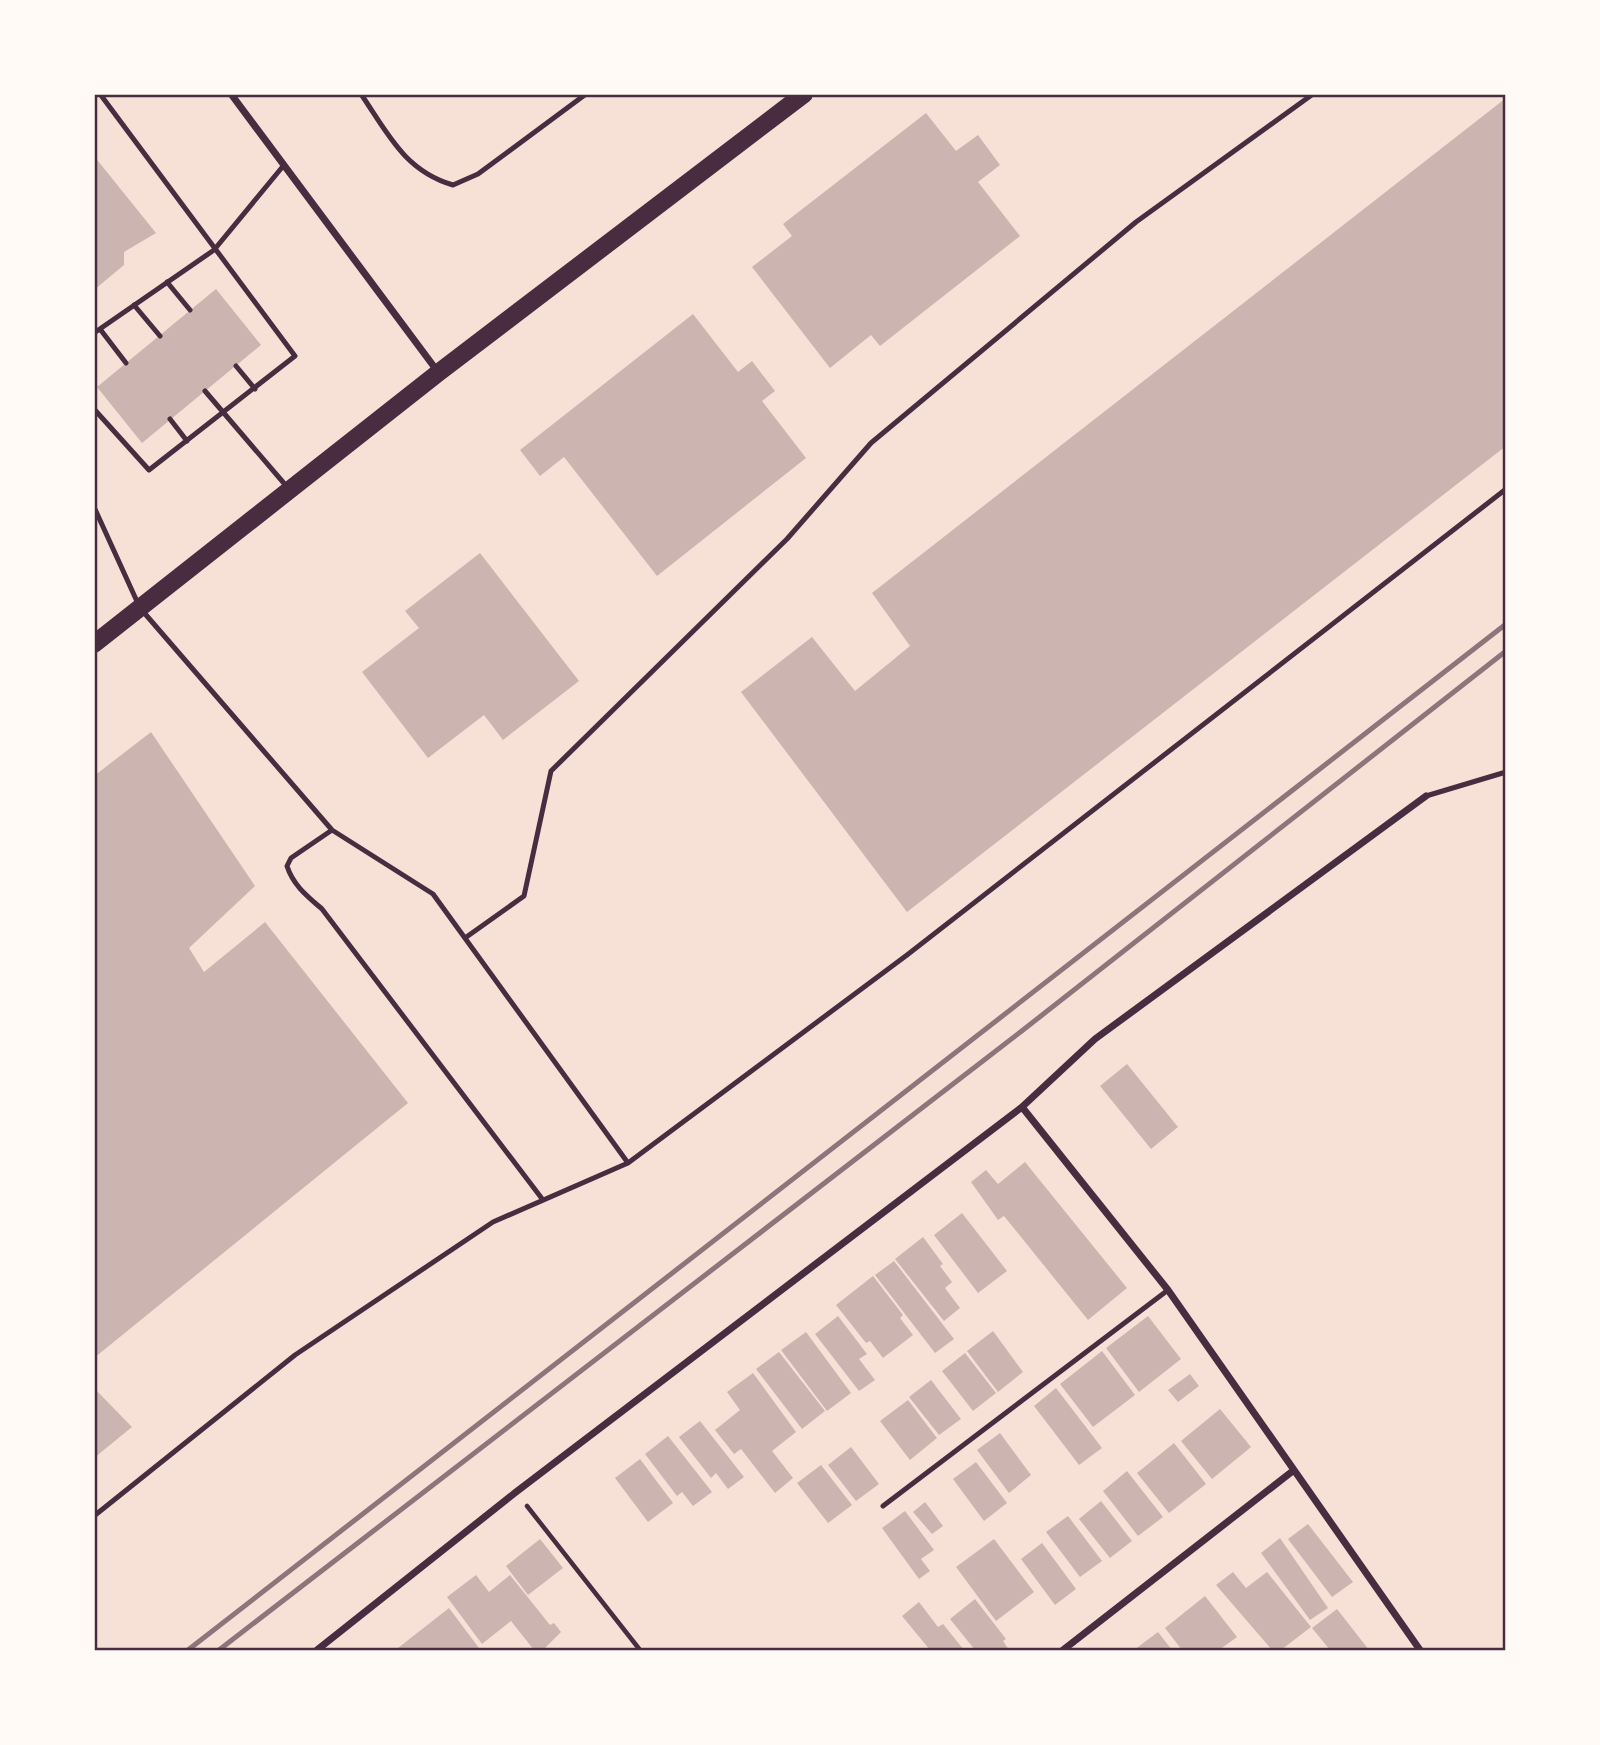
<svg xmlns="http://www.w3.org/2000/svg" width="1600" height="1745" font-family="Quicksand,sans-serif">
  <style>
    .building { fill: #ccb4b1 }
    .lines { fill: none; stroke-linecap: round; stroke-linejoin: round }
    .path { stroke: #4a2c40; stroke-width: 4.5 }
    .service { stroke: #4a2c40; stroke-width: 5 }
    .minor { stroke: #4a2c40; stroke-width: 7 }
    .primary { stroke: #4a2c40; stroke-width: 18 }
    .rail { stroke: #8f747c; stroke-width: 5 }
    .neatline { fill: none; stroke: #4a2c40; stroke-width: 2.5 }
  </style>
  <rect width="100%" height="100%" fill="#f7e1d7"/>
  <path class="building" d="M1506 98V446L907 912 741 692 812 637 855 691 910 646 872 593Z
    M926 113 956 151 978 135 1000 165 978 182 1020 236 880 346 871 335 830 368 752 267 792 236 783 224Z
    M94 156 156 233 124 252V265L94 290Z
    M216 289 261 345 142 443 97 387Z
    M693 314 738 372 752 361 775 391 762 401 806 458 657 576 564 457 540 476 520 450Z
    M480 553 579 681 503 740 484 715 428 758 362 672 419 628 405 611Z
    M151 732 255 886 189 948 204 972 265 922 408 1103 94 1358V776Z
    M1127 1064 1178 1127 1151 1149 1100 1086Z
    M1025 1162 1127 1288 1088 1320 1004 1216 998 1220 971 1182 986 1170 998 1184Z
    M962 1213 1007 1271 978 1293 934 1235Z
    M923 1237 943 1264 940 1266 952 1282 945 1288 960 1308 944 1321 895 1259Z
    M894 1261 954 1339 935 1353 875 1275Z
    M873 1276 903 1315 900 1318 913 1335 883 1358 870 1341 866 1343 836 1305Z
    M838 1316 867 1354 859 1359 875 1380 859 1391 815 1334Z
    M1148 1316 1181 1359 1139 1392 1106 1348Z
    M993 1331 1023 1372 998 1392 967 1351Z
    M806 1332 851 1393 827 1411 781 1350Z
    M1102 1351 1135 1395 1093 1427 1060 1384Z
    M779 1352 825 1411 802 1429 756 1369Z
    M965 1353 996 1393 973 1411 942 1371Z
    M753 1373 796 1432 772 1451 793 1478 775 1493 741 1449 734 1454 715 1430 740 1410 727 1392Z
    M1190 1374 1199 1386 1178 1402 1168 1390Z
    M931 1380 961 1419 939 1435 909 1397Z
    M94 1388 132 1427 94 1458Z
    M1056 1388 1102 1448 1079 1465 1034 1406Z
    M908 1400 937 1438 910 1460 880 1421Z
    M1220 1409 1251 1447 1212 1479 1181 1441Z
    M700 1421 744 1477 728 1489 716 1473 711 1478 679 1437Z
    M1000 1433 1031 1475 1009 1493 977 1450Z
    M668 1436 712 1492 693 1506 682 1492 677 1496 645 1454Z
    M1174 1443 1206 1484 1169 1513 1137 1473Z
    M851 1447 879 1484 856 1501 828 1465Z
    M640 1459 673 1503 648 1522 615 1478Z
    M976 1462 1007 1503 984 1521 953 1479Z
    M821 1465 852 1505 828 1523 797 1483Z
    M1127 1471 1163 1517 1138 1536 1103 1491Z
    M1101 1501 1132 1541 1110 1558 1079 1519Z
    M925 1502 943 1526 932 1534 913 1512Z
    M905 1511 934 1550 921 1559 930 1571 919 1579 882 1528Z
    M1068 1516 1102 1561 1080 1577 1046 1532Z
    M1308 1524 1353 1582 1332 1597 1288 1539Z
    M1280 1538 1328 1608 1310 1620 1261 1553Z
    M540 1539 563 1568 528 1595 506 1566Z
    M994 1539 1034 1592 996 1621 956 1567Z
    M1042 1543 1076 1589 1055 1605 1021 1559Z
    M1233 1572 1246 1588 1267 1572 1311 1627 1281 1650H1272L1216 1585Z
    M476 1575 489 1592 510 1575 550 1625 554 1623 561 1632 543 1650H534L511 1621 482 1644 447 1597Z
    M1205 1596 1237 1637 1219 1650H1182L1165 1628Z
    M975 1599 1006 1639 1003 1641 1009 1650H975L950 1619Z
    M919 1602 938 1627 943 1624 964 1650H930L902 1616Z
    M449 1608 479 1648 400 1650 398 1648Z
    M1337 1609 1369 1650H1330L1312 1628Z
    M1158 1632 1172 1650H1134Z"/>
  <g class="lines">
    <path class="path" d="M527 1506 640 1650"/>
    <path class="service" d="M361 94C388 134 405 171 453 185L478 174 586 94
      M167 282 190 310
      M134 305 160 336
      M100 329 126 363
      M94 333 214 250 284 165
      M236 366 255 389
      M205 391 288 488
      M94 409 149 470 295 356 100 94
      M170 419 187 441
      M94 507 140 608 332 830 433 894 628 1163
      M1426 796 1506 772
      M332 830 291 858 287 866C293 885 307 896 322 909L543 1200
      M465 938 524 896 551 771 787 539 871 443 1136 222 1313 94
      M883 1506 1168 1290
      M94 1516 295 1355 493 1222 628 1163 907 955 1506 489"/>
    <path class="minor" d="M231 94 438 372
      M1022 1107 1168 1290 1420 1650
      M317 1650 516 1492 1022 1107 1095 1039 1426 796
      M1063 1650 1294 1470"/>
    <path class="primary" d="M94 644 438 373 804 94"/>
    <path class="rail" d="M188 1650C625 1306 1067 968 1506 624
      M219 1650 1023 1030 1506 651"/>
  </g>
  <rect width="1600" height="1745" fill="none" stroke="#fffaf5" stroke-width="192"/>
  <rect x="96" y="96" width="1408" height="1553" class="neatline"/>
</svg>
